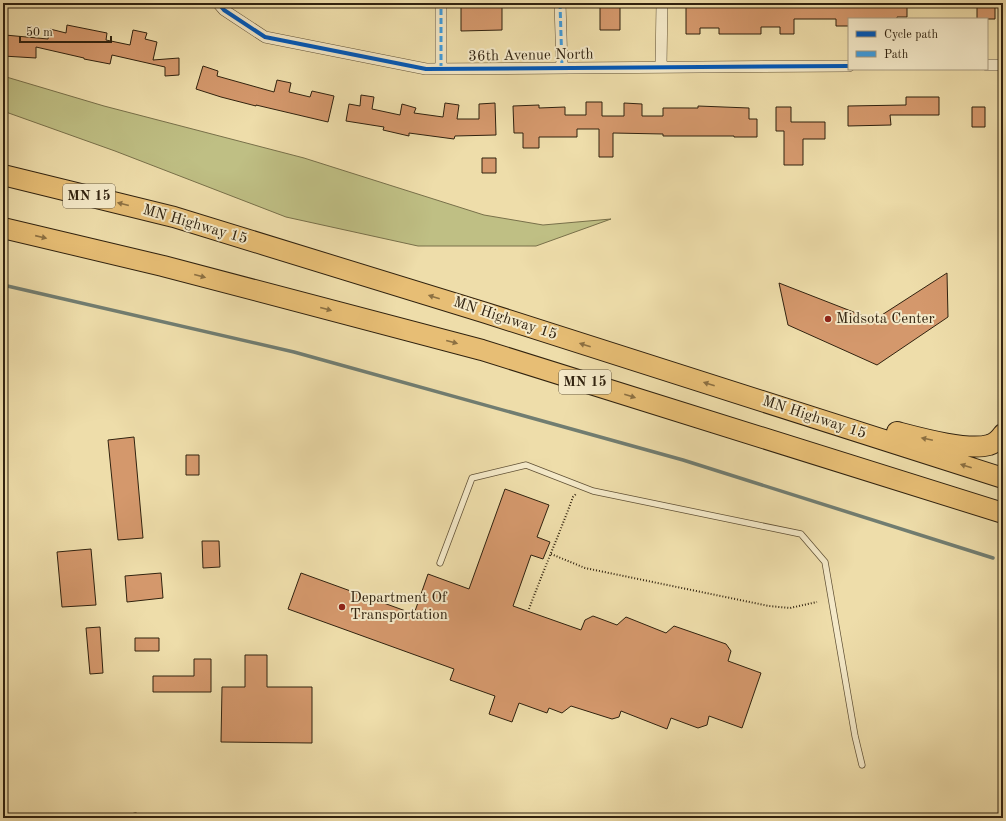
<svg xmlns="http://www.w3.org/2000/svg" width="1006" height="821" font-family="'Old Standard TT',serif">
  <style>
    .green { fill: #bfbf84; stroke: #78704a }
    .lines { fill: none; stroke-linecap: round; stroke-linejoin: round }
    .stream { stroke: #717d71; stroke-width: 3.5 }
    .building { fill: #d4986c; stroke: #30220f }
    .lane-casing { stroke: #605136; stroke-width: 7 }
    .street-casing { stroke: #605136; stroke-width: 12 }
    .highway-casing { stroke: #30220f; stroke-width: 22 }
    .path { stroke: #30220f; stroke-width: 2; stroke-dasharray: 1 2; stroke-linecap: butt }
    .lane { stroke: #f4e9c8; stroke-width: 5.5 }
    .street { stroke: #f4e9c8; stroke-width: 11 }
    .highway { stroke: #e7be75; stroke-width: 20 }
    .quiet { stroke: #3e9cde; stroke-width: 3; stroke-dasharray: 6 3; stroke-linecap: butt }
    .cycleway-casing { stroke: #f4e9c8; stroke-width: 6 }
    .cycleway { stroke: #0057b8; stroke-width: 4 }
    .oneway { fill: #8c7042 }
    .poi-dot { fill: #8f2418; stroke: #f4e9c8; stroke-width: 1.5 }
    .labels { text-anchor: middle; dominant-baseline: central; stroke-width: 4; stroke-linejoin: round; paint-order: stroke }
    .shield { fill: #f4e9c8; stroke: #6b5e46; stroke-width: 1 }
    .shield-label { font-size: 14px; font-weight: bold; fill: #30220f }
    .street-label { font-size: 15px; fill: #30220f; stroke: #f4e9c8 }
    .poi-label { font-size: 15px; fill: #30220f; stroke: #f4e9c8; text-anchor: start }
  </style>
  <rect width="100%" height="100%" fill="#eda"/>
  <filter id="stains"><feTurbulence type="fractalNoise" baseFrequency=".005" numOctaves="4"/><feColorMatrix values="0 0 0 0 .2 0 0 0 0 .09 0 0 0 0 .02 0 0 0 .5 -.17"/></filter>
  <radialGradient id="worn" r=".72"><stop offset=".6" stop-color="#630" stop-opacity="0"/><stop offset="1" stop-color="#630" stop-opacity=".3"/></radialGradient>
  <path class="green" d="M3 76 104 106 304 158 484 215 543 225 611 219 536 246H418L286 217 115 151 3 111Z"/>
  <g class="lines">
    <path class="stream" d="M3 285 294 352 683 460 993 558"/>
  </g>
  <path class="building" d="M461 3H502V30L461 31Z
    M600 3H620V30H600Z
    M748 3 812 4V3H907V17H897V19H849V26H836V19H794V34H780V27H761V34H719V28H700V34H686V5H748Z
    M977 3H995V19H977Z
    M67 25 107 33 106 40 130 45 133 30 147 33 145 39 157 42 153 60 179 58V75L165 76V67L112 55 110 64 84 59V58L36 47V58L3 56 5 35 48 39 50 29 66 33Z
    M203 66 218 71 217 76 274 92 277 80 291 83 289 92 310 97 312 91 334 96 328 122 256 105V106L221 97 196 89Z
    M361 95 374 97 372 109 400 115 402 104 416 108 414 113 443 117 445 103 459 105 457 119H479V104L495 103 496 135 455 136 454 139 409 133V136L383 130 384 127 346 121 349 104 360 106Z
    M906 97H939V115H890L891 125 848 126V106L906 105Z
    M586 102H602V116H624V103L642 104V116H663V108H698V106L749 108V119H757V137H734V136H663V134L613 133V157H599V129H577V137H539V148H523V133H514L513 106 539 105V108L565 107V115H586Z
    M776 107H791V122H825V139H803V165H784V131H776Z
    M972 107H985V127H972Z
    M482 158H496V173H482Z
    M947 273 948 317 877 365 788 325 779 283 874 320Z
    M134 437 143 538 118 540 108 440Z
    M186 455H199V475H186Z
    M505 489 549 505 537 537 550 542 543 559 531 555 513 606 581 630 585 620 593 616 617 625 626 617 666 633 674 626 726 644 731 651 728 661 761 673 742 728 709 716 707 725 698 728 671 718 667 729 621 711 619 717 612 719 571 706 562 713 549 708 547 713 519 703 512 722 489 714 495 696 450 680 454 669 288 609 301 573 414 614 428 574 469 589Z
    M202 541H219L220 567 203 568Z
    M91 549 96 605 62 607 57 552Z
    M161 573 163 598 127 602 125 576Z
    M100 627 103 673 90 674 86 628Z
    M135 638H159V651H135Z
    M245 655H267V687H312V743L221 742 222 687H245Z
    M194 659H211V692H153V676H194Z"/>
  <g class="lines">
    <g class="lane-casing">
      <path id="lane" d="M440 563 472 478 526 465 593 491 801 534 825 562 855 736 862 765
        M135 816 136 818"/>
    </g>
    <g class="street-casing">
      <path id="street" d="M218 3 224 10 265 37 426 69 849 66
        M560 3 562 67
        M987 65H1003
        M661 66 662 3
        M441 69V3"/>
    </g>
    <g class="highway-casing">
      <path id="highway" d="M3 175 174 217 486 313 1003 478
        M3 228 163 266 482 350 1003 513
        M897 432C920 438 967 451 989 445 995 443 999 440 1003 434"/>
    </g>
    <path class="path" d="M551 554 585 568 769 606 790 608 817 602
      M529 609C543 571 559 535 573 497L576 494"/>
    <use href="#lane" class="lane"/>
    <use href="#street" class="street"/>
    <use href="#highway" class="highway"/>
    <path class="quiet" d="M560 3 562 67
      M441 69V3"/>
    <g class="cycleway-casing">
      <path id="cycleway" d="M218 3 224 10 265 37 426 69 849 66"/>
    </g>
    <use href="#cycleway" class="cycleway"/>
  </g>
  <defs><path id="oneway-solid" d="M-6-.8H1V-3.2L6.5 0L1 3.2V.8H-6Z"/></defs>
  <g class="oneway">
    <use href="#oneway-solid" transform="translate(123 204) rotate(-166)"/>
    <use href="#oneway-solid" transform="translate(41 237) rotate(13)"/>
    <use href="#oneway-solid" transform="translate(200 276) rotate(15)"/>
    <use href="#oneway-solid" transform="translate(434 297) rotate(-163)"/>
    <use href="#oneway-solid" transform="translate(326 309) rotate(15)"/>
    <use href="#oneway-solid" transform="translate(452 342) rotate(15)"/>
    <use href="#oneway-solid" transform="translate(585 345) rotate(-162)"/>
    <use href="#oneway-solid" transform="translate(709 384) rotate(-162)"/>
    <use href="#oneway-solid" transform="translate(630 396) rotate(17)"/>
    <use href="#oneway-solid" transform="translate(927 439) rotate(-168)"/>
    <use href="#oneway-solid" transform="translate(966 466) rotate(-162)"/>
  </g>
  <g class="poi-dot">
    <circle cx="828" cy="319" r="4"/>
    <circle cx="342" cy="607" r="4"/>
  </g>
  <g class="labels">
    <g class="shield">
      <rect x="63" y="184" width="52" height="24" rx="3"/>
      <rect x="559" y="370" width="52" height="24" rx="3"/>
    </g>
    <g class="shield-label">
      <text x="89" y="196">MN 15</text>
      <text x="585" y="382">MN 15</text>
    </g>
    <g class="street-label">
      <text transform="translate(531 56) rotate(-1)">36th Avenue North</text>
      <text transform="translate(195 225) rotate(16)">MN Highway 15</text>
      <text transform="translate(505 319) rotate(18)">MN Highway 15</text>
      <text transform="translate(814 418) rotate(18)">MN Highway 15</text>
    </g>
    <g class="poi-label">
      <text x="836" y="319">Midsota Center</text>
      <text x="350" y="598">Department Of<tspan x="350" dy="17">Transportation</tspan></text>
    </g>
  </g>
  <rect width="1006" height="821" fill="none" stroke="#eda" stroke-width="16"/>
  <rect x="4" y="4" width="998" height="813" fill="none" stroke="#30220f" stroke-width="2"/>
  <rect x="8" y="8" width="990" height="805" fill="none" stroke="#30220f"/>
  <rect x="848" y="18" width="140" height="52" fill="#f4e9c8" stroke="#a6997e"/>
  <rect x="856" y="31" width="20" height="6" fill="#0057b8" stroke="#a6997e"/>
  <text x="884" y="38" font-size="12" fill="#30220f">Cycle path</text>
  <rect x="856" y="51" width="20" height="6" fill="#3e9cde" stroke="#a6997e"/>
  <text x="884" y="58" font-size="12" fill="#30220f">Path</text>
  <path d="M20 36v6h91v-6" fill="none" stroke="#30220f" stroke-width="2"/>
  <text x="26" y="36" font-size="12" fill="#30220f" stroke="#f4e9c8" stroke-width="3" paint-order="stroke">50 m</text>
  <rect width="100%" height="100%" filter="url(#stains)"/>
  <rect width="100%" height="100%" fill="url(#worn)"/>
</svg>
